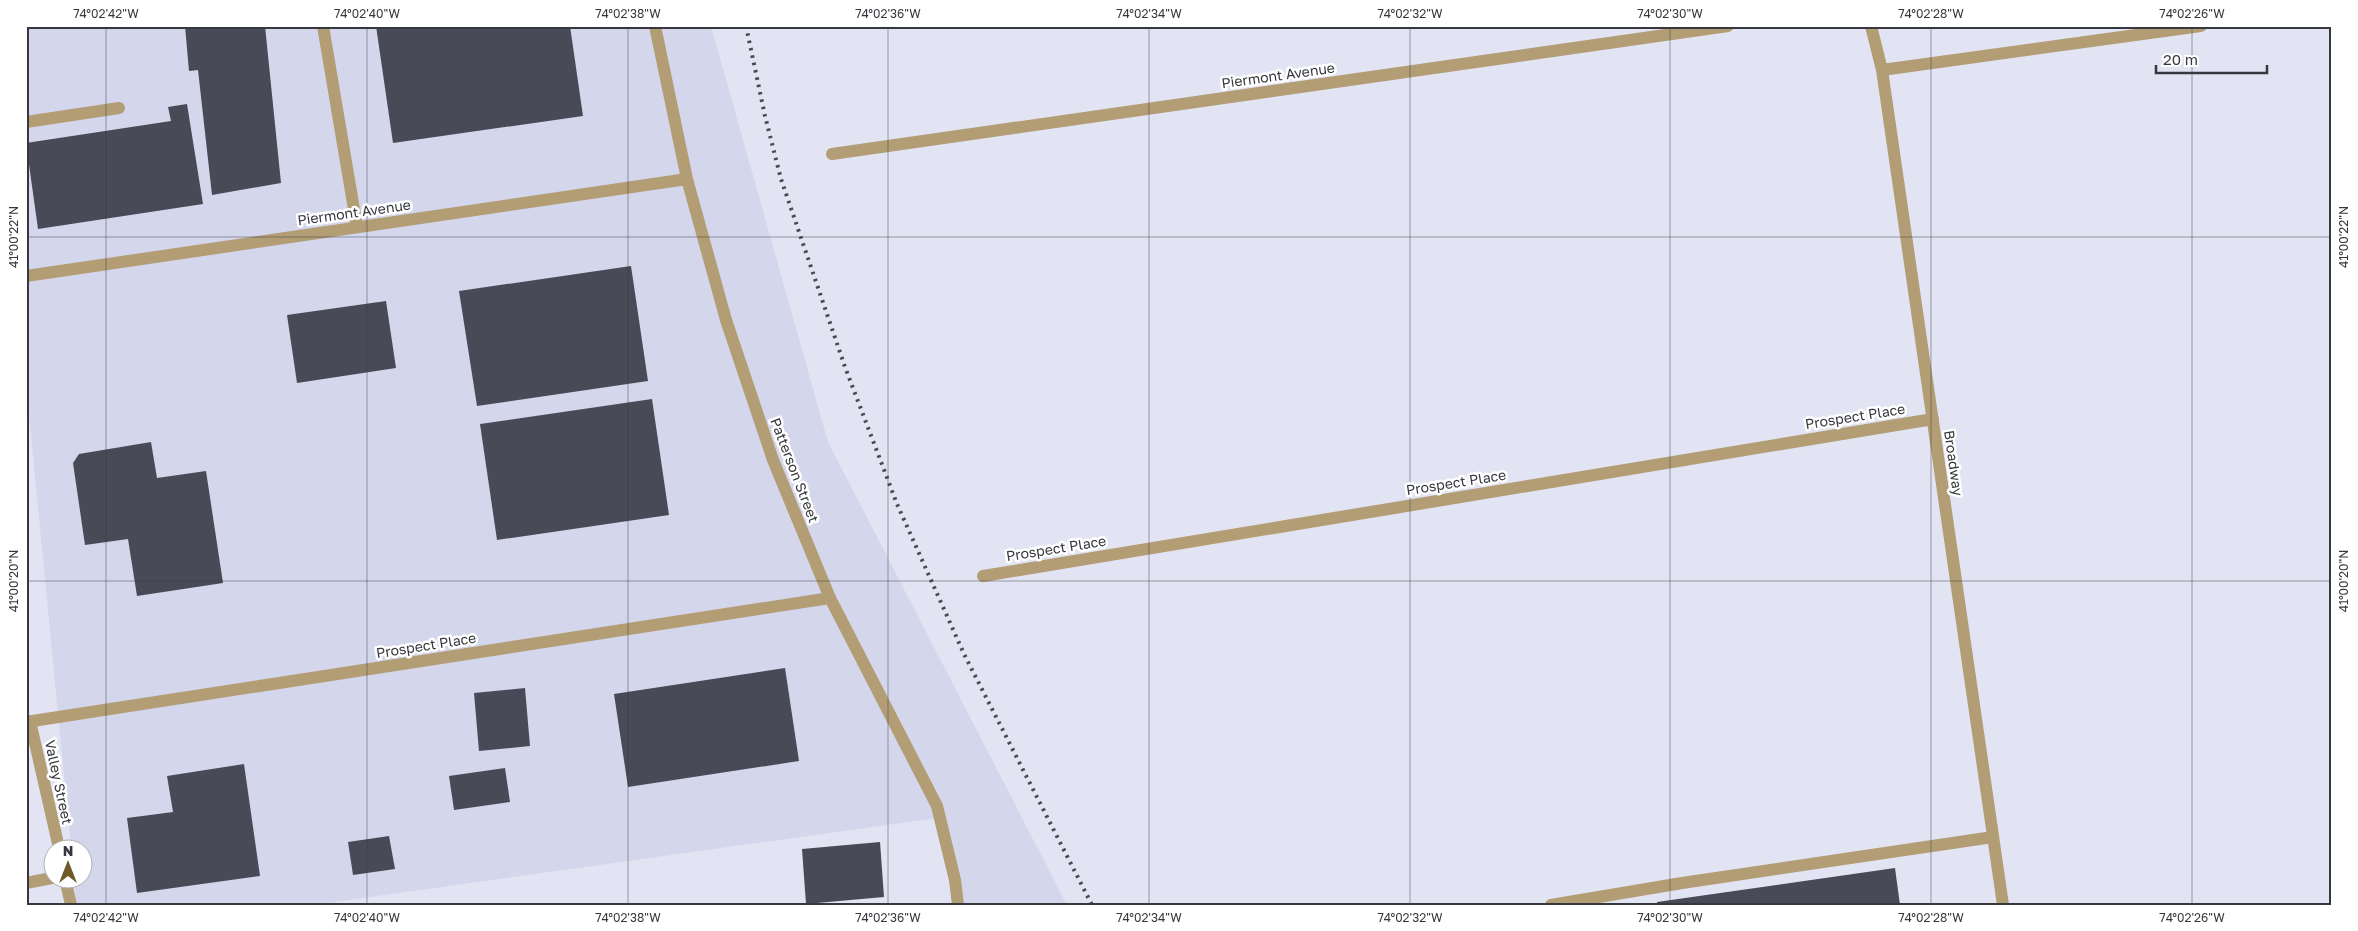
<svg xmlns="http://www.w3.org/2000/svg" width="2358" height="931" font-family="'Golos Text',sans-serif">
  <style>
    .built { fill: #d4d6ec }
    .building { fill: #494a57 }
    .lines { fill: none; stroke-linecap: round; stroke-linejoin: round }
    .minor { stroke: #b29d75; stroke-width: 12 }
    .rail { stroke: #494a50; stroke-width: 4; stroke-dasharray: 2.5 5; stroke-linecap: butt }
    .ticks { fill: none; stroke: #37383d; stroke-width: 1; stroke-opacity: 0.45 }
    .labels { text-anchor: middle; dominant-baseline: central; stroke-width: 5; stroke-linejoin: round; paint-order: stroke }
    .street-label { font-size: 14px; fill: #37383d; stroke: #fff }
    .neatline { fill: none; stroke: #37383d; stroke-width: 2 }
    .ticks-label { font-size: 12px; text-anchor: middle; fill: #37383d }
  </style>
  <rect width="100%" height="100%" fill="#e2e4f3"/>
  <path class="built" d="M26 26H711L828 442 1067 905H954L944 817 313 905H76L74 879 82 878V848H71L26 383Z"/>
  <path class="building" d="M185 26H265L281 183 212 195 198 70 189 71Z
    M376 26H570L583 116 393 143Z
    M187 104 203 204 38 229 26 143 171 121 168 107Z
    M631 266 648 381 477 406 459 291Z
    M386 301 396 368 297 383 287 315Z
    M652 399 669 515 497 540 480 424Z
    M151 442 157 478 206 471 223 583 137 596 128 539 85 545 73 463 79 454Z
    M785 668 799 761 628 787 614 694Z
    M525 688 530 746 479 751 474 693Z
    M244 764 260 876 137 893 127 818 173 812 167 776Z
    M505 768 510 802 454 810 449 776Z
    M389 836 395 869 353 875 348 842Z
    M880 842 884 897 806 904 802 849Z
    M1895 868 1900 905H1657V902Z"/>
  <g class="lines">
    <path class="minor" d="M323 26 357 227
      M655 26 687 179 726 320 773 460 830 598 937 806 955 880 958 905
      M1871 26 1882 70 2003 905
      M1882 70 2201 26
      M26 122 119 108
      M832 154 1728 26
      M26 276 687 179
      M983 576 1933 419
      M30 721 59 848
      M26 722 830 598
      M65 878 71 905
      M26 883 52 878
      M1551 905 1682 883 1993 837"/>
    <path class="rail" d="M746 26 765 116 781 179 845 367 897 504 964 654 1092 905"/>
  </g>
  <path class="ticks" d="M106 26V905M367 26V905M628 26V905M888 26V905M1149 26V905M1410 26V905M1670 26V905M1931 26V905M2192 26V905M26 237H2332M26 581H2332"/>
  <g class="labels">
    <g class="street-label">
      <text transform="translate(1278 75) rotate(-8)">Piermont Avenue</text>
      <text transform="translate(354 212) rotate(-8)">Piermont Avenue</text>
      <text transform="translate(1855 416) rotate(-9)">Prospect Place</text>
      <text transform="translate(1954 463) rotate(82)">Broadway</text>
      <text transform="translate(795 470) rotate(69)">Patterson Street</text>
      <text transform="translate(1456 482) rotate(-9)">Prospect Place</text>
      <text transform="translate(1056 548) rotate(-9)">Prospect Place</text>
      <text transform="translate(426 645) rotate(-9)">Prospect Place</text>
      <text transform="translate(59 782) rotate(78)">Valley Street</text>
    </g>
  </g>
  <rect width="2358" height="931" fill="none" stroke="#ffffff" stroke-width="55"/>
  <g transform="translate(68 864)"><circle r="24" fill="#ffffff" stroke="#afafb1"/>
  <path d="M0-4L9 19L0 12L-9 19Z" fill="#705929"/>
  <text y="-8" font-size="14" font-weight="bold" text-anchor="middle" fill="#37383d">N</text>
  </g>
  <path d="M2156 65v8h111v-8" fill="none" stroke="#37383d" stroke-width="2.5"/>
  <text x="2163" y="65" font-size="15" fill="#37383d" stroke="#ffffff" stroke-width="4" paint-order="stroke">20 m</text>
  <rect x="28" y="28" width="2302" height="876" class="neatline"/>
  <g class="ticks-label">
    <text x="106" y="18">74°02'42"W</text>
    <text x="367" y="18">74°02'40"W</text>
    <text x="628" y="18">74°02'38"W</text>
    <text x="888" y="18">74°02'36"W</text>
    <text x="1149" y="18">74°02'34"W</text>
    <text x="1410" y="18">74°02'32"W</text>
    <text x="1670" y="18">74°02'30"W</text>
    <text x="1931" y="18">74°02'28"W</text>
    <text x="2192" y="18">74°02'26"W</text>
    <text transform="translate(14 237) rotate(-90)" y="4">41°00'22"N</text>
    <text transform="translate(2344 237) rotate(-90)" y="4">41°00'22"N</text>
    <text transform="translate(14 581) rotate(-90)" y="4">41°00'20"N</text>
    <text transform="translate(2344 581) rotate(-90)" y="4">41°00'20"N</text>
    <text x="106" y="922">74°02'42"W</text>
    <text x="367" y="922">74°02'40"W</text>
    <text x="628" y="922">74°02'38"W</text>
    <text x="888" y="922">74°02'36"W</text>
    <text x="1149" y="922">74°02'34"W</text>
    <text x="1410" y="922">74°02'32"W</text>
    <text x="1670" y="922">74°02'30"W</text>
    <text x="1931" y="922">74°02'28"W</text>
    <text x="2192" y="922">74°02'26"W</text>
  </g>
</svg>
